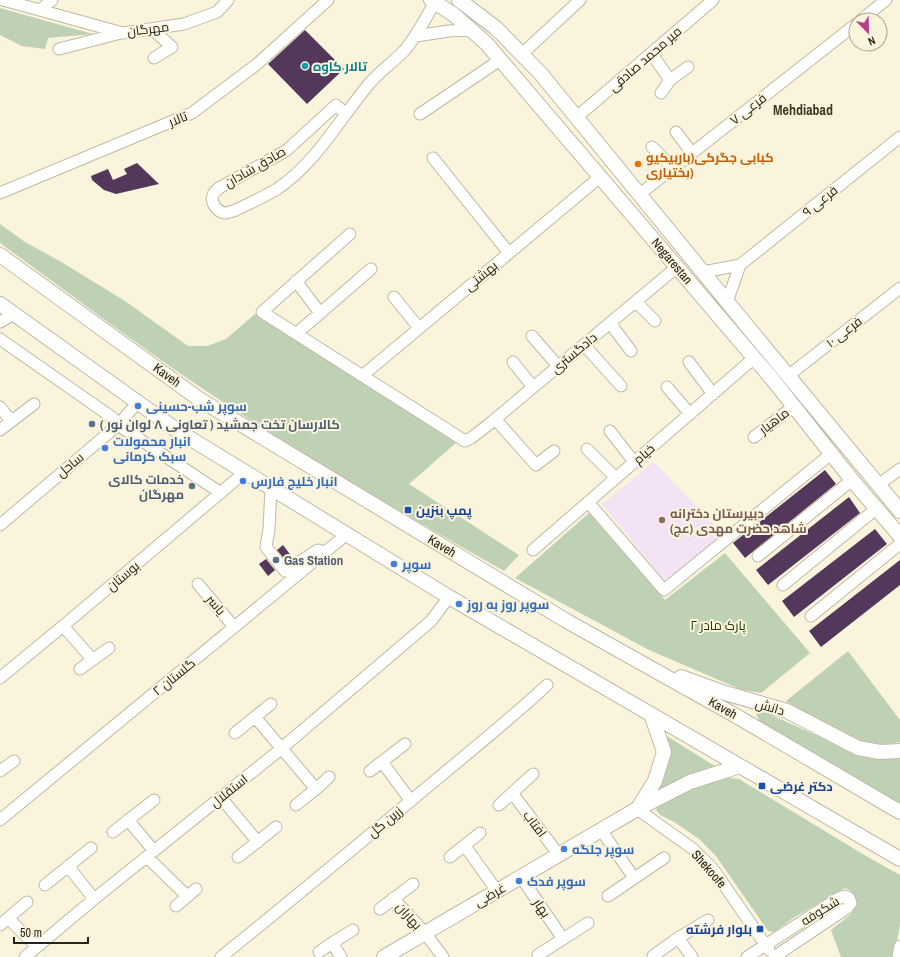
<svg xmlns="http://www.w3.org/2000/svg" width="900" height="957" font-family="'Archivo Narrow',Cairo,sans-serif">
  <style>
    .education { fill: #f4e3f5 }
    .green { fill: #bfd1b5 }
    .building { fill: #53385b }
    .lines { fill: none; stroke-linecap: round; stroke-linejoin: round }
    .minor-casing { stroke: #c0b9a3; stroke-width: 13 }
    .major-casing { stroke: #c0b9a3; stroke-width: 16 }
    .minor { stroke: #fff; stroke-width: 11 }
    .major { stroke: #fff; stroke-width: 14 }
    .culture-dot { fill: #0f9aa8; stroke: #fbf4dd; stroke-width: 1.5 }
    .food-dot { fill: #e8710a; stroke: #fbf4dd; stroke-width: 1.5 }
    .shop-dot { fill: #3f7fe0; stroke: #fbf4dd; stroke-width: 1.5 }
    .service-dot { fill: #5c6f8a; stroke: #fbf4dd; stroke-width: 1.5 }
    .transit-dot { fill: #1a4fb4; stroke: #fbf4dd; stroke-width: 1.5 }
    .education-dot { fill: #8d6e63; stroke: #fbf4dd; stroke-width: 1.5 }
    .labels { text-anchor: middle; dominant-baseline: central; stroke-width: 4; stroke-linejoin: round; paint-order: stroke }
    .street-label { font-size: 13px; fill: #27241c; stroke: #fbf4dd }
    .culture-label { font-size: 13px; font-weight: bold; fill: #0d838f; stroke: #fbf4dd; text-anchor: start }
    .food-label { font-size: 13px; font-weight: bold; fill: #c56008; stroke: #fbf4dd; text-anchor: start }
    .shop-label { font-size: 13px; font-weight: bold; fill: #366cbe; stroke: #fbf4dd; text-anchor: start }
    .service-label { font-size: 13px; font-weight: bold; fill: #4e5e75; stroke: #fbf4dd; text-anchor: start }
    .transit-label { font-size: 13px; font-weight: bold; fill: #164399; stroke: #fbf4dd; text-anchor: start }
    .education-label { font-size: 13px; font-weight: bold; fill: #785e54; stroke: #fbf4dd; text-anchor: start }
    .park-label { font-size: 13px; fill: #1f390b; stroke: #fbf4dd }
    .neighbourhood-label { font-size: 14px; font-weight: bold; fill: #3f3927; stroke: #fbf4dd }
  </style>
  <rect width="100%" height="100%" fill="#fbf4dd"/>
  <path class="education" d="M654 462 725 536 668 585 602 504Z"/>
  <path class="green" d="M0 8 93 34 48 38 45 49 22 46 0 35Z
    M0 224 25 242 58 260 125 301 188 346H207L226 339 255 314 453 438 456 443 409 484 519 555 504 571C411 518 318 465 229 406 150 355 76 298 0 243Z
    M589 513 665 600 725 553 810 653 761 693 742 690 649 650 515 578Z
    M848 651 900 720V742C889 744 877 745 866 743 840 738 808 715 786 701Z
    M756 713H767L820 737 847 751 876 757 900 756V804L759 721Z
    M662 733 718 768 649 797Z
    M723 777 739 779 866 856 900 875V925L894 957H841L831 930 851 914 857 904 851 891 845 888 793 918 774 932 768 931 716 856 699 839 674 822 660 815 656 810 659 803 711 780Z"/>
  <path class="building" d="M305 30 344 69 307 104 268 64Z
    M137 163 159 184 116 194 104 190 92 180 91 176 108 169 113 180 127 174 124 169Z
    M825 470 836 484 745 558 733 543Z
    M849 497 860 513 768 585 756 570Z
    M875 529 887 544 794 617 782 601Z
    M283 545 292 557 286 561 277 550Z
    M266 559 275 570 268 576 259 564Z
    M900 560V585L821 647 809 631Z"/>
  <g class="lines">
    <g class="minor-casing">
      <path id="minor" d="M3 0 123 33 184 24 217 12 228 0
        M40 10 52 0
        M861 20 886 0
        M152 29 172 47 154 58
        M416 36 449 31 471 30
        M59 49 121 33
        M651 53 670 80
        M522 54 580 0
        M661 93 670 80 688 67
        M346 114 336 105 287 150 219 188C217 190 214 192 213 195 210 202 217 212 225 213 228 213 233 211 236 210 250 203 264 197 277 189 316 163 339 120 369 84 379 72 392 63 404 51 417 36 425 19 435 2
        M420 114 500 60
        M577 117 713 0
        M676 132 692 153
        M652 147 673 168
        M433 158 509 253
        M0 193 192 113 256 65 328 0
        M640 194 856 24
        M350 234 262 312 465 441 471 438 488 425 677 267
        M703 272 740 265 900 137
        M296 281 320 313
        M394 297 419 328
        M636 302 655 321
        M727 302 740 265
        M0 322 14 314
        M610 323 631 351
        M296 334 371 269
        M532 336 558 366
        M0 339 113 418 118 425 221 493
        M584 345 621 386
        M513 362 533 387
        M689 362 713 394
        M362 376 600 177
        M788 376 900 288
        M667 387 690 414
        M0 407 11 421
        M495 419 536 465 554 451
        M0 430 34 404
        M610 431 634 462
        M754 437 794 406
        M587 449 616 478
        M878 485 900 469
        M271 488 269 529 266 547 285 571 318 550 321 551
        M588 502 664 590 832 453
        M0 525 118 425 138 402
        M533 550 754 358
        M758 556 852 480
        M198 584 234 627
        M783 585 877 508
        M811 616 900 544
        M63 626 93 660
        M80 669 109 648
        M0 678 63 626 245 472
        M255 717 316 789 296 805
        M235 733 271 704
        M382 762 411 801
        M0 771 14 761
        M370 771 405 744
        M316 789 329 777
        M512 793 559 855
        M221 798 258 842
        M499 805 533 774
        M637 809 693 849 713 869 769 950
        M0 820 347 534
        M128 820 154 851
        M601 830 634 878
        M113 832 154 800
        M465 846 497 891
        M147 857 187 896
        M238 857 276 827
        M450 857 480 833
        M68 866 94 899
        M521 877 563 939
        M45 885 91 848
        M608 896 664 858
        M393 898 425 933 443 957
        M176 906 196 889
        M380 909 413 884
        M8 918 37 947
        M0 925 27 902
        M678 938 692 957
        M332 943 341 957
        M319 952 332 943 353 930
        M538 955 588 923
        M653 956 678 938 708 920
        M25 957 94 899 276 753 431 621 449 597
        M221 957C286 905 349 852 413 799 458 761 504 725 547 685
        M747 957 837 899 845 896 849 898 851 903 847 908 774 957
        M898 957 900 946"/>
    </g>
    <g class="major-casing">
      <path id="major" d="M431 0 453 14 486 43 773 380 852 480 900 536
        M459 0 496 28 541 74 747 326 900 511
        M0 255 199 399 565 620 738 717 900 812
        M0 304 178 431 245 472 449 597 900 859
        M681 677 725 693 787 711 858 748 880 752 900 751
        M638 808 655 781 664 752 651 714
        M384 957 637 809 690 782 740 766"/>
    </g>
    <use href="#minor" class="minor"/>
    <use href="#major" class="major"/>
  </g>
  <circle class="culture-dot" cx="305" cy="66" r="4"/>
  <circle class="food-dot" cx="638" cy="164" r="4"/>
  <g class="shop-dot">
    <circle cx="138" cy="406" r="4"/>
    <circle cx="105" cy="448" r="4"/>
    <circle cx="243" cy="481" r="4"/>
    <circle cx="394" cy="564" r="4"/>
    <circle cx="459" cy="604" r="4"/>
    <circle cx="564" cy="849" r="4"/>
    <circle cx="519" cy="881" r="4"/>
  </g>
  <g class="service-dot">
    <circle cx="92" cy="424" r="4"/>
    <circle cx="192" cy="486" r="4"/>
    <circle cx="276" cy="560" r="4"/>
  </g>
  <g class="transit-dot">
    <rect x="404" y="506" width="8" height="8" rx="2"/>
    <rect x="758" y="782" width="8" height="8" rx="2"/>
    <rect x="756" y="925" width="8" height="8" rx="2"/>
  </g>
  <circle class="education-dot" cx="662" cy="520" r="4"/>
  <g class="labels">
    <g class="street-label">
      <text transform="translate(148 29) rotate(-7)">مهرگان</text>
      <text transform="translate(645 59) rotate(-41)">میر محمد صادقی</text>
      <text transform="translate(748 109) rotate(-38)">فرعی ۷</text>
      <text transform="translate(178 119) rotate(-22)">تالار</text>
      <text transform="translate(255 167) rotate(-30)">صادق شادان</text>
      <text transform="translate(820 201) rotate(-39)">فرعی ۹</text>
      <text transform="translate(672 261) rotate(50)">Negarestan</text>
      <text transform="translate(481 276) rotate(-40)">بهشتی</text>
      <text transform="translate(844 332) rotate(-38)">فرعی ۱۰</text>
      <text transform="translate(574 353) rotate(-40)">دادگستری</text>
      <text transform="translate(167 375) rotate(36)">Kaveh</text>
      <text transform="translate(774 421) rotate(-37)">ماهیار</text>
      <text transform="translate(644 454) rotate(-41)">خیام</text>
      <text transform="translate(70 465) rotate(-40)">ساحل</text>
      <text transform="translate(442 546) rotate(31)">Kaveh</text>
      <text transform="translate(123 576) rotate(-40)">بوستان</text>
      <text transform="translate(216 605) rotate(50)">یاسر</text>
      <text transform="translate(174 677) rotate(-39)">گلستان ۲</text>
      <text transform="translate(770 707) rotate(16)">دانش</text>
      <text transform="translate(723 708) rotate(29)">Kaveh</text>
      <text transform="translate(229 791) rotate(-39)">استقلال</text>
      <text transform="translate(385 822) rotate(-40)">زرین گل</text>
      <text transform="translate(535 824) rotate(53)">افتاب</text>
      <text transform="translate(709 869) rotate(49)">Shekoofe</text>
      <text transform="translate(490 895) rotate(-30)">غرضی</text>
      <text transform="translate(542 908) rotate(56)">بهار</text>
      <text transform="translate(820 911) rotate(-32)">شکوفه</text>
      <text transform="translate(409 916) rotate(48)">بهاران</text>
    </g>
    <g class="culture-label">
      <text x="313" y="66">تالار کاوه</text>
    </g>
    <g class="food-label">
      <text x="646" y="157">کبابی جگرکی(باربیکیو<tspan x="646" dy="15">بختیاری)</tspan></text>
    </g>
    <g class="shop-label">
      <text x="146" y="406">سوپر شب-حسینی</text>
      <text x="113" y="441">انبار محمولات<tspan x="113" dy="15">سبک کرمانی</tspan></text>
      <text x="251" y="481">انبار خلیج فارس</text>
      <text x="402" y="564">سوپر</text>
      <text x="467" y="604">سوپر روز به روز</text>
      <text x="572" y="849">سوپر جلگه</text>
      <text x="527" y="881">سوپر فدک</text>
    </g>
    <g class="service-label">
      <text x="100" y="424">کالارسان تخت جمشید ( تعاونی ۸ لوان نور )</text>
      <text x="184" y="479" text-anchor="end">خدمات کالای<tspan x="184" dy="15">مهرگان</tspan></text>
      <text x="284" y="560">Gas Station</text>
    </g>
    <g class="transit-label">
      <text x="416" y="510">پمپ بنزین</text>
      <text x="770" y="786">دکتر غرضی</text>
      <text x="752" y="929" text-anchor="end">بلوار فرشته</text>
    </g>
    <g class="education-label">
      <text x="670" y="513">دبیرستان دخترانه<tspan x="670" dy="15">شاهد حضرت مهدی (عج)</tspan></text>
    </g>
    <g class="park-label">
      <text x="718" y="625">پارک مادر ۲</text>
    </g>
    <g class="neighbourhood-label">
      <text x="803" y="110">Mehdiabad</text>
    </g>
  </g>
  <g transform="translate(868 32) rotate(157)"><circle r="19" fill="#fbf4dd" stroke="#a6a190"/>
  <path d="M0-3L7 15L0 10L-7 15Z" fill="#b93d8c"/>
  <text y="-6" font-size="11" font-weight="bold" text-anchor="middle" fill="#27241c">N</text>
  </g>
  <path d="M14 937v6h74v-6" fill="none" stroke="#27241c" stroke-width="2"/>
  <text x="20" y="937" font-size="12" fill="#27241c" stroke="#fbf4dd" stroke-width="3" paint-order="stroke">50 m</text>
</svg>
